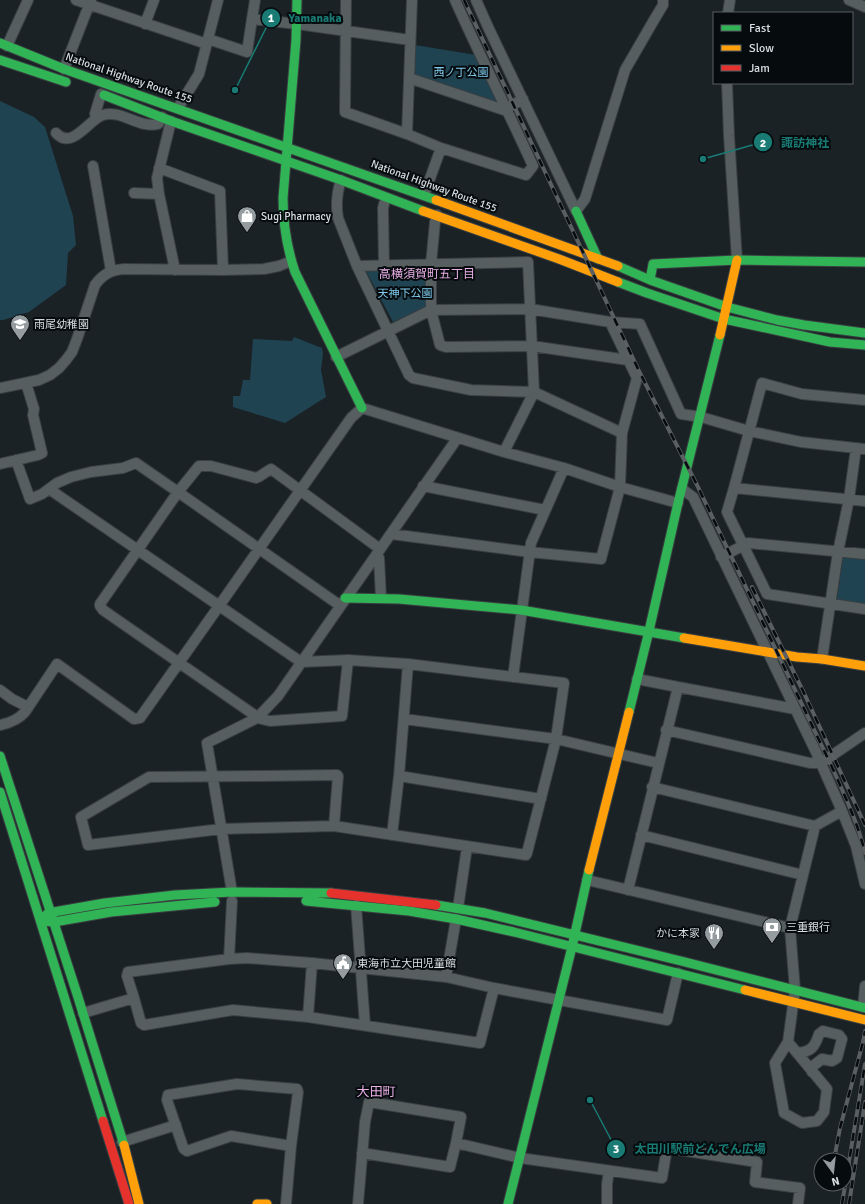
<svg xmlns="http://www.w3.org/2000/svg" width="865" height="1204" font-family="Signika,'Noto Sans JP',sans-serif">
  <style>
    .green { fill: #204352 }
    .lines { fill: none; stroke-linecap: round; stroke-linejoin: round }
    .street-casing { stroke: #393f42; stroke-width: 12 }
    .fast-casing { stroke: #393f42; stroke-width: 11 }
    .slow-casing { stroke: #393f42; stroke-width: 11 }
    .jam-casing { stroke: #393f42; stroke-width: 11 }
    .street { stroke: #565e60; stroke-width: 10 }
    .fast { stroke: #30b455; stroke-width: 9 }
    .slow { stroke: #ff9f0a; stroke-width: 9 }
    .jam { stroke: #e5322d; stroke-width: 9 }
    .rail-casing { stroke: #5a5f61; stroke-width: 4 }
    .rail { stroke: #060b0e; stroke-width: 2.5; stroke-dasharray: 8; stroke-linecap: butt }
    .labels { text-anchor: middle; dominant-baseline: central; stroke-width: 4; stroke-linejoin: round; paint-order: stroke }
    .park-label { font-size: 11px; fill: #7fcaec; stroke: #060b0e }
    .street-label { font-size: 11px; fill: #d6dee2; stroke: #060b0e }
    .poi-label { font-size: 11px; fill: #d6dee2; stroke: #060b0e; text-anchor: start }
    .neighbourhood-label { font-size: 12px; fill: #e9aee5; stroke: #060b0e }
    .quarter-label { font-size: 13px; fill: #e9aee5; stroke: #060b0e }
    .leader { fill: none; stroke: #197b74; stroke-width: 1.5 }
    .callout-dot { fill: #197b74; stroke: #060b0e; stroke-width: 1.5 }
    .mark-label { font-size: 12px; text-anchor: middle; font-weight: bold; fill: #fff }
    .callout-label { font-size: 12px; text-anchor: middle; font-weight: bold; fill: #197b74; stroke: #060b0e; stroke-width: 4; stroke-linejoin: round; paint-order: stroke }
  </style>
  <rect width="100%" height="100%" fill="#1a2225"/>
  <path class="green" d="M415 45 476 55 498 101 494 104 415 77 412 73 413 47Z
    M0 101 34 117 45 127 73 216 76 245 68 253 66 285 29 312 3 320H0Z
    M366 271H426V308L393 322Z
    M294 337 322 348 323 354 321 370 326 397 285 423 233 407V396H240L243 380H250L253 339 292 341Z
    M845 556 865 558V606L839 602 837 599 843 558Z"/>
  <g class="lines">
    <g class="street-casing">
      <path id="street" d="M76 0 207 44
        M346 0 345 112 407 134 441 148 526 175 533 166C508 111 480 56 455 0
        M476 0 488 27 576 211 585 199 625 70 654 20 663 5V0
        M849 0 865 7
        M728 13 730 0
        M252 19 255 0
        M145 24 154 0
        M208 39 247 52 252 19 297 24 410 40
        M7 46 28 0
        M64 69 91 0
        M409 78 504 110 523 99
        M727 83 729 136 737 260
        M178 108 199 74 218 0
        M97 117 95 114 101 94
        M171 121 157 178 159 194 175 270
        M56 133C72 151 89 119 103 115 121 109 139 129 158 124L162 117
        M407 134 412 0
        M93 166 111 271
        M159 168 220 191 223 270
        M341 180C337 192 336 206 338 218L357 266 409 375 413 378 471 390 534 392 622 433
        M134 193 159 194
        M424 195 441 148
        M384 204 383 208 384 265
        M437 215 435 222 431 264V310L440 345 446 347 532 346 628 360
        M357 266 528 262 534 392 504 452
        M610 322 640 324 681 414 701 417 749 431 801 442 865 449
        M336 357 431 310 530 309 610 322 637 378 622 433 620 487 601 559 529 552 391 534
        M0 388 39 380 50 375 59 368 66 360 72 352 77 339 95 285C103 274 111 270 124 269L223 270 264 269 279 266 291 261
        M865 400 802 394 762 383 734 488 865 501
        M16 460 30 499 42 494 57 483 71 477 91 472 123 468 136 463 178 492 199 466H211L256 478C262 476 265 472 271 469L380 549
        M0 464 38 455 42 453 33 415 34 409 26 383
        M423 486 545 510
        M734 488 727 512 767 594 865 609
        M49 489 301 662 348 660 342 716 270 721 257 718 253 714 103 610 100 606V604L178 492 335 602 341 605
        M721 557 748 543 865 554
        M379 558 381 598
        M822 659 838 552 849 499 856 448
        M348 660 408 664 564 683 556 739 404 719
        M513 677 531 543 564 468
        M678 687 795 709
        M0 690 12 699 28 707
        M0 725C10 723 18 720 25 712L57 664 134 719 140 718 219 606 351 418 362 408 504 452 564 468 620 487 678 503
        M666 730 810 763H821L865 733
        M399 776 541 799
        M652 787 815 826 842 811 816 752 693 497 682 489
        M842 811 856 846 865 884
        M334 826 338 776 337 775 262 776 149 777 81 817 88 845 221 829 334 826 526 855 527 853 556 739 658 763
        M392 835 399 776 408 664
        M641 835 803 875
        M587 880 790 928
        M628 890 678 687 637 679
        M232 892 207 743 257 718 278 696 454 443 456 437
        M356 905 365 1025
        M458 908 467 847
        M456 919 446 977 494 988 667 1020 678 973
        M229 959 232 901
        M134 998 141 1023 144 1025 233 1010 308 1017 480 1043 494 988
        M863 1007 865 986
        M83 1013 134 998 127 976 128 972 229 959 247 958 312 963 446 977
        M308 1017 312 963
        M788 1042 827 1089 824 1112 817 1121 802 1123 784 1113 775 1063 788 1042 795 990 790 928 815 826
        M797 1053C811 1052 815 1047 819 1034L823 1031 839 1035 842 1039 837 1058 832 1061 822 1059 813 1066 812 1072
        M122 1142 176 1125
        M362 1153 450 1167 456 1143
        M286 1204 291 1146 298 1092 297 1089 237 1084 168 1095 167 1100 183 1147 184 1149 187 1151 231 1136 291 1146
        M358 1204 365 1122 369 1102 461 1117 456 1143 520 1158 662 1178 667 1148 757 1162 755 1182 800 1188 798 1204
        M607 1204V1184L609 1171"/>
    </g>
    <g class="fast-casing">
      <path id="fast" d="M297 0 296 40 283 198C283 224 287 248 295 272L362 408
        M0 43 64 69 436 200
        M0 60 66 82
        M104 95 171 121 341 180 423 211
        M576 211 598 259
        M618 266 650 280 727 307 777 320 804 325 865 333
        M650 280 653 264 737 260 865 262
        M618 282 647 293 724 319 830 342 865 345
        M345 598 399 599 521 610 684 638
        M629 712 649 631 678 503 720 335
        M0 756 77 994 124 1145
        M0 792 103 1121
        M306 901 409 911 456 919 514 932 745 990
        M436 905 485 913 681 961 865 1008
        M41 921 48 913 105 903 175 895 232 892 331 893
        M41 921 54 922 111 912 215 902
        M508 1204 572 947 589 870"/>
    </g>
    <g class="slow-casing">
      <path id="slow" d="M436 200 618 266
        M423 211 559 259 618 282
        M720 335 737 260
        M684 638 797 657 822 659 865 666
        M589 870 629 712
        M745 990 865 1020
        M124 1145 139 1204
        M257 1204H267"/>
    </g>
    <g class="jam-casing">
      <path id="jam" d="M331 893 436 905
        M103 1121 129 1204"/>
    </g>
    <use href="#street" class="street"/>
    <use href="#fast" class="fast"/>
    <use href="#slow" class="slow"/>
    <use href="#jam" class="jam"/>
    <g class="rail-casing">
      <path id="rail" d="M464 0 639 371 697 485 831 765C844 794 858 823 865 853
        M752 587 804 693 865 825
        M834 1160 840 1128 863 1042 865 1031
        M842 1204 865 1064
        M849 1204 865 1102"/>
    </g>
    <use href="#rail" class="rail"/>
  </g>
  <defs>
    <g id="shop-pin" transform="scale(1)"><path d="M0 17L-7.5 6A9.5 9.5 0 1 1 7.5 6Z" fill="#949ca0" stroke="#060b0e"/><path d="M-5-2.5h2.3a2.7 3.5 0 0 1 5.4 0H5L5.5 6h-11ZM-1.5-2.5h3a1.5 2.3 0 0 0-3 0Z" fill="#fff"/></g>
    <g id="school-pin" transform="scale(1)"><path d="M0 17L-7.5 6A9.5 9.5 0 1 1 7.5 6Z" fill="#949ca0" stroke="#060b0e"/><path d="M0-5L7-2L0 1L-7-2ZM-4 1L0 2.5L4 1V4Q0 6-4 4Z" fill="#fff"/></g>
    <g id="bank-pin" transform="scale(1)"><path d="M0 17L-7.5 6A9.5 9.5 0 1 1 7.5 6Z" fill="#949ca0" stroke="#060b0e"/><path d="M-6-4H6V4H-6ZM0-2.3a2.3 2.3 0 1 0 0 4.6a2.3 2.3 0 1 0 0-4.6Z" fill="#fff"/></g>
    <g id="restaurant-pin" transform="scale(1)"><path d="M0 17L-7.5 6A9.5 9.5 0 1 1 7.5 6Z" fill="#949ca0" stroke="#060b0e"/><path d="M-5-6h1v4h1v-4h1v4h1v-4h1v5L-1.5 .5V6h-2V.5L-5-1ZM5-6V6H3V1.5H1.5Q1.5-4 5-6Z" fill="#fff"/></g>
    <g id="civic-pin" transform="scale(1)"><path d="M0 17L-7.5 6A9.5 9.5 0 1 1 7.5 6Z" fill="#949ca0" stroke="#060b0e"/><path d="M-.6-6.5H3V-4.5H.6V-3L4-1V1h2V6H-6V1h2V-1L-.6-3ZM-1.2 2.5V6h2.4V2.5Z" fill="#fff"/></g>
  </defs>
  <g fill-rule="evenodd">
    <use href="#shop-pin" x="247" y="216"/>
    <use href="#school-pin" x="20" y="324"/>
    <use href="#bank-pin" x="772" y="927"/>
    <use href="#restaurant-pin" x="714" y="933"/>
    <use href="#civic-pin" x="343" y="963"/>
  </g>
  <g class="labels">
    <g class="park-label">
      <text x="461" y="72">西ノ丁公園</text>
      <text x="405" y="293">天神下公園</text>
    </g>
    <g class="street-label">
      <text transform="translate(129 78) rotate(19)">National Highway Route 155</text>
      <text transform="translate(434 186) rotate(20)">National Highway Route 155</text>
    </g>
    <g class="poi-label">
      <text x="261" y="216">Sugi Pharmacy</text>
      <text x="34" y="324">雨尾幼稚園</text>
      <text x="786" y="927">三重銀行</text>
      <text x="700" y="933" text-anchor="end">かに本家</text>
      <text x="357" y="963">東海市立大田児童館</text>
    </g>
    <g class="neighbourhood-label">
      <text x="427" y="274">高横須賀町五丁目</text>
    </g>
    <g class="quarter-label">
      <text x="376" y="1092">大田町</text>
    </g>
  </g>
  <path class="leader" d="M235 90L271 18M703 159L763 142M590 1100L616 1149"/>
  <g class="callout-dot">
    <circle cx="235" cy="90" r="4"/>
    <circle cx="703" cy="159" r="4"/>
    <circle cx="590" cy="1100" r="4"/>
    <circle cx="271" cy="18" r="10"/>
    <circle cx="763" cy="142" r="10"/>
    <circle cx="616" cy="1149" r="10"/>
  </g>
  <g class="mark-label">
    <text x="271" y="22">1</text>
    <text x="763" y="147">2</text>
    <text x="616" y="1153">3</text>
  </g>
  <g class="callout-label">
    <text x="315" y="22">Yamanaka</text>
    <text x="805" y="147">諏訪神社</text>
    <text x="700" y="1153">太田川駅前どんでん広場</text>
  </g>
  <rect x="713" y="12" width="140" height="72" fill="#060b0e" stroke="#595f63"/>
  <rect x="721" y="25" width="20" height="6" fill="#30b455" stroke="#595f63"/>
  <text x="749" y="32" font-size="12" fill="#d6dee2">Fast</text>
  <rect x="721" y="45" width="20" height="6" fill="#ff9f0a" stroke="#595f63"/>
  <text x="749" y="52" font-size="12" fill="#d6dee2">Slow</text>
  <rect x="721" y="65" width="20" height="6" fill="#e5322d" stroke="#595f63"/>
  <text x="749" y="72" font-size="12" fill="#d6dee2">Jam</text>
  <g transform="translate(833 1172) rotate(165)"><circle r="19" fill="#060b0e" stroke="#595f63"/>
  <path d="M0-3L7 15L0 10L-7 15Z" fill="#949ca0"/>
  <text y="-6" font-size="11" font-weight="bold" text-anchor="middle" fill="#d6dee2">N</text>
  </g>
</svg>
